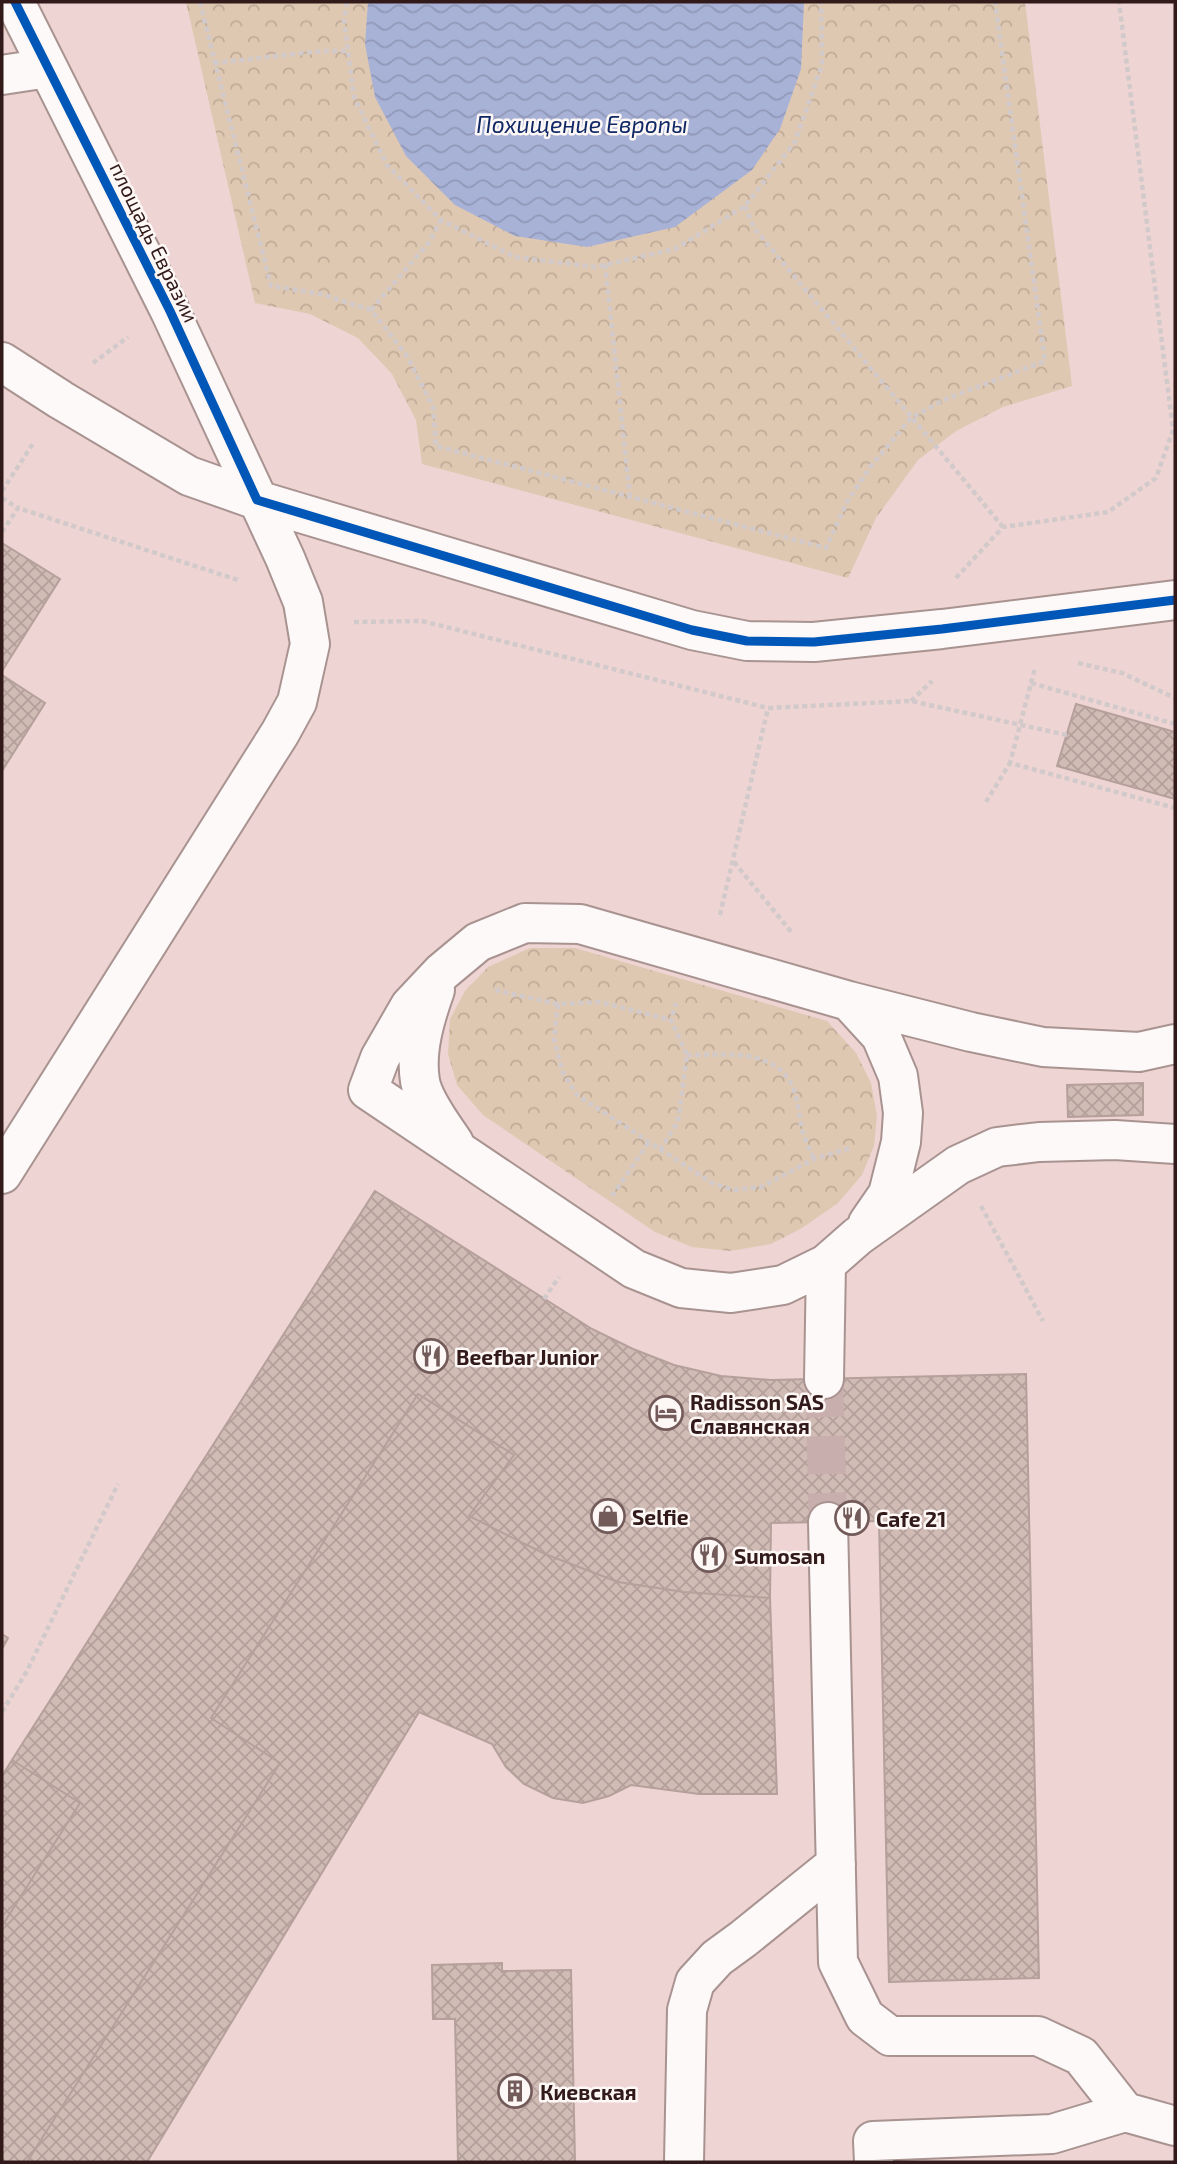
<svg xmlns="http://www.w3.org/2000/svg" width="1177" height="2164" font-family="'Exo 2',sans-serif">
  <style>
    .park { fill: url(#park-crowns) }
    .water { fill: url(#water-waves) }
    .building { fill: url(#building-cross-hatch); stroke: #b5a09b; stroke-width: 2 }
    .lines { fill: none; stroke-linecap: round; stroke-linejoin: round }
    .minor-tunnel { stroke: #c8afad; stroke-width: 38; stroke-dasharray: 38 19; stroke-linecap: butt }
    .minor-casing { stroke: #a89391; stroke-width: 42 }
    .path { stroke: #d2caca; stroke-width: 4.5; stroke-dasharray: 5 3.5; stroke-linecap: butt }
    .minor { stroke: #fcf9f8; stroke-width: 38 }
    .cycleway-casing { stroke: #fdf7f6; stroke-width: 13 }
    .cycleway { stroke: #0057b8; stroke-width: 9 }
    .labels { text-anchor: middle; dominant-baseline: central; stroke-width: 5; stroke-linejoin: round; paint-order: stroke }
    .street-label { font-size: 21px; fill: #311a19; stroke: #fdf7f6 }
    .poi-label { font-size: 21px; font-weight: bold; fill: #311a19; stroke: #fdf7f6; text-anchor: start }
    .water-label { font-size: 23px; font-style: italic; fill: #102865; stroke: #fdf7f6 }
  </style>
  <defs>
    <pattern id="park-crowns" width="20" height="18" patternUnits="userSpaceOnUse" patternTransform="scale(1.75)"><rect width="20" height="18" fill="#dfc8b2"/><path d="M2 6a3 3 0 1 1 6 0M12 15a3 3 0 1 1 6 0" fill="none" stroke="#c0ab98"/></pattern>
    <pattern id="water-waves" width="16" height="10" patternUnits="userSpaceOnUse" patternTransform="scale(1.75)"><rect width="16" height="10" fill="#a8b2d7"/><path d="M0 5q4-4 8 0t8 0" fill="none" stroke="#9198b8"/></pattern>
    <pattern id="building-cross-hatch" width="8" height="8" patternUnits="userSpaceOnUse" patternTransform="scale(1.75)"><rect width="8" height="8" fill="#d1bbb5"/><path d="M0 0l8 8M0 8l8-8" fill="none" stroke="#b4a09b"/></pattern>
  </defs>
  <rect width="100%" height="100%" fill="#eed4d2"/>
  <path class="park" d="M186 2H1025L1072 386 1003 407 956 431 918 460 876 518 848 578 422 464 416 420 392 374 358 338 310 314 255 303Z
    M530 948H575L827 1021 856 1053 871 1083 877 1116 874 1146 862 1175 838 1203 802 1228 771 1244 730 1251 692 1247 655 1232 483 1115 457 1085 448 1054 450 1019 465 991 488 967Z"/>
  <path class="water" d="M368 2H804L801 69 780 129 752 170 675 227 587 247 515 236 455 205 406 156 375 97 365 44Z"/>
  <path class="building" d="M2 543 60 579 2 671Z
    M2 675 45 703 2 771Z
    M1076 704 1175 732V799L1057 766Z
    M1143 1083V1115L1068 1117 1067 1085Z
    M375 1191 592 1329 633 1349 674 1365 721 1376 771 1380 1026 1374 1039 1978 889 1982 879 1521 771 1523 770 1598 684 1592 618 1582 545 1554 469 1516 514 1455 418 1394 211 1718 280 1763 27 2162H2V1926L80 1803 12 1760Z
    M418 1394 514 1455 469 1516 545 1554 618 1582 684 1592 770 1598 777 1794H699L631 1785 609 1796 583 1803 553 1798 524 1784 506 1767 492 1744 419 1712 147 2162H27L280 1763 211 1718Z
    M2 1634 8 1638 2 1649Z
    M12 1760 80 1803 2 1926V1776Z
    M502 1963V1971L571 1970 575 2162H458L455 2019H433L432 1965Z"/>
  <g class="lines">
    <path class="minor-tunnel" d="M824 1379 828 1522"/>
    <g class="minor-casing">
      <path id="minor" d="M2 75 48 68
        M2 362 61 400 189 476 257 500 692 630 747 641 814 642 942 629 1175 600
        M435 990C425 1018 415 1051 420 1081 423 1101 443 1126 454 1143
        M849 1001 881 1036 898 1076 903 1113 901 1142 888 1194 868 1223
        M1175 1044 1139 1052 1043 1047 971 1032 849 1001 580 924 525 923 478 942 442 972 410 1006 380 1058 368 1090 634 1269 681 1288 731 1293 783 1285 826 1264 858 1236 958 1165 997 1147 1039 1142 1115 1140 1175 1144
        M2 1174 280 733 297 702 310 644 303 602 285 558 170 311 15 2
        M824 1379 826 1264
        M828 1522 838 1962 865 2017 890 2036H1038L1081 2056 1125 2112 1175 2126
        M684 2162 687 2010 695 1982 717 1958 743 1939 836 1864
        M874 2162 873 2141 1052 2134 1125 2112"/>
    </g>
    <path class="path" d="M200 2 271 286 321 294 371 310 407 356 433 407 436 446 826 548 847 502 871 466 911 418 946 399 1045 361 995 2
      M347 2 344 20 354 97 387 165 441 220 515 257 595 267 675 249 745 206 795 142 822 65 821 2
      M214 63 322 51H348
      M745 206 754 228 1003 527
      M605 264 630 496
      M371 310 430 241 441 220
      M93 363 128 337
      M2 491 34 442
      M2 498 18 508
      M2 532 18 508 241 581
      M956 578 1003 527 1108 512 1156 478 1173 430 1119 2
      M354 622 422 621 768 708 911 701 1067 735
      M1078 663 1122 673 1175 698
      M1031 683 1035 668
      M911 701 932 681
      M1175 724 1031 683 1010 763 1175 808
      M986 802 1010 763
      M734 862 793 934
      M720 915 768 708
      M497 988 498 991 558 1004 600 1002 671 1020
      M558 1004 554 1039 563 1073 577 1095 712 1183 734 1190 761 1187 814 1159 850 1148
      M687 1055C724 1055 778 1047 794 1090 799 1104 799 1119 803 1133 806 1142 810 1150 814 1159
      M660 1150 678 1122 687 1055 671 1020 676 1003
      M612 1196 649 1142
      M981 1206 1043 1321
      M544 1299 559 1277
      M2 1712 27 1671 118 1484"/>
    <use href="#minor" class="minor"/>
    <g class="cycleway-casing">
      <path id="cycleway" d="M15 2 170 311 257 500 692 630 747 641 814 642 942 629 1175 600"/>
    </g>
    <use href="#cycleway" class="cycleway"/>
  </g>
  <defs>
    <g id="restaurant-ring" transform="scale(1.75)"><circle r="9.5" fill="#fdf7f6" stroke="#735b5a" stroke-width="1.5"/><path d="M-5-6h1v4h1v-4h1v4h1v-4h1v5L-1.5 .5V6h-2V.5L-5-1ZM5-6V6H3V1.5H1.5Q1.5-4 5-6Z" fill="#735b5a"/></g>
    <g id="hotel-ring" transform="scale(1.75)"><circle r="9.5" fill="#fdf7f6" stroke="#735b5a" stroke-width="1.5"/><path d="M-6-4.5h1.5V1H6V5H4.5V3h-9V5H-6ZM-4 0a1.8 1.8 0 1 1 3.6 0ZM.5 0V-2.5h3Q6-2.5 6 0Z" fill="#735b5a"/></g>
    <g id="shop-ring" transform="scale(1.75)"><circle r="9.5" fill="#fdf7f6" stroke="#735b5a" stroke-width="1.5"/><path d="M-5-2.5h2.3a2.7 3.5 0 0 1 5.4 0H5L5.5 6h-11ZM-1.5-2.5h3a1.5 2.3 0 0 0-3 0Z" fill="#735b5a"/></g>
    <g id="building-ring" transform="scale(1.75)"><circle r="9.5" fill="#fdf7f6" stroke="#735b5a" stroke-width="1.5"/><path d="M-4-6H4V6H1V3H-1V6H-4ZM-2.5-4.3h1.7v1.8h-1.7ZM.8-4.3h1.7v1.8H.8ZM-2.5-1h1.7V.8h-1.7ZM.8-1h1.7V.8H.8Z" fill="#735b5a"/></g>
  </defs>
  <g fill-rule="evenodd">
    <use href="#restaurant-ring" x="431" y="1356"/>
    <use href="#hotel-ring" x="666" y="1413"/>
    <use href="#shop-ring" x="608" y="1516"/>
    <use href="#restaurant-ring" x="852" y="1518"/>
    <use href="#restaurant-ring" x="709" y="1555"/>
    <use href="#building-ring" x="515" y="2091"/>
  </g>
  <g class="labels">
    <g class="street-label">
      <text transform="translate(155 242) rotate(64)">площадь Евразии</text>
    </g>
    <g class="poi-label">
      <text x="456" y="1356">Beefbar Junior</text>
      <text x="690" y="1401">Radisson SAS<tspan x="690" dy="24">Славянская</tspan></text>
      <text x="632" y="1516">Selfie</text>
      <text x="876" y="1518">Cafe 21</text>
      <text x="734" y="1555">Sumosan</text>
      <text x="540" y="2091">Киевская</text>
    </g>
    <g class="water-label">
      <text x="582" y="124">Похищение Европы</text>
    </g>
  </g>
  <rect width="1177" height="2164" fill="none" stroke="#311a19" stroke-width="7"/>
</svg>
